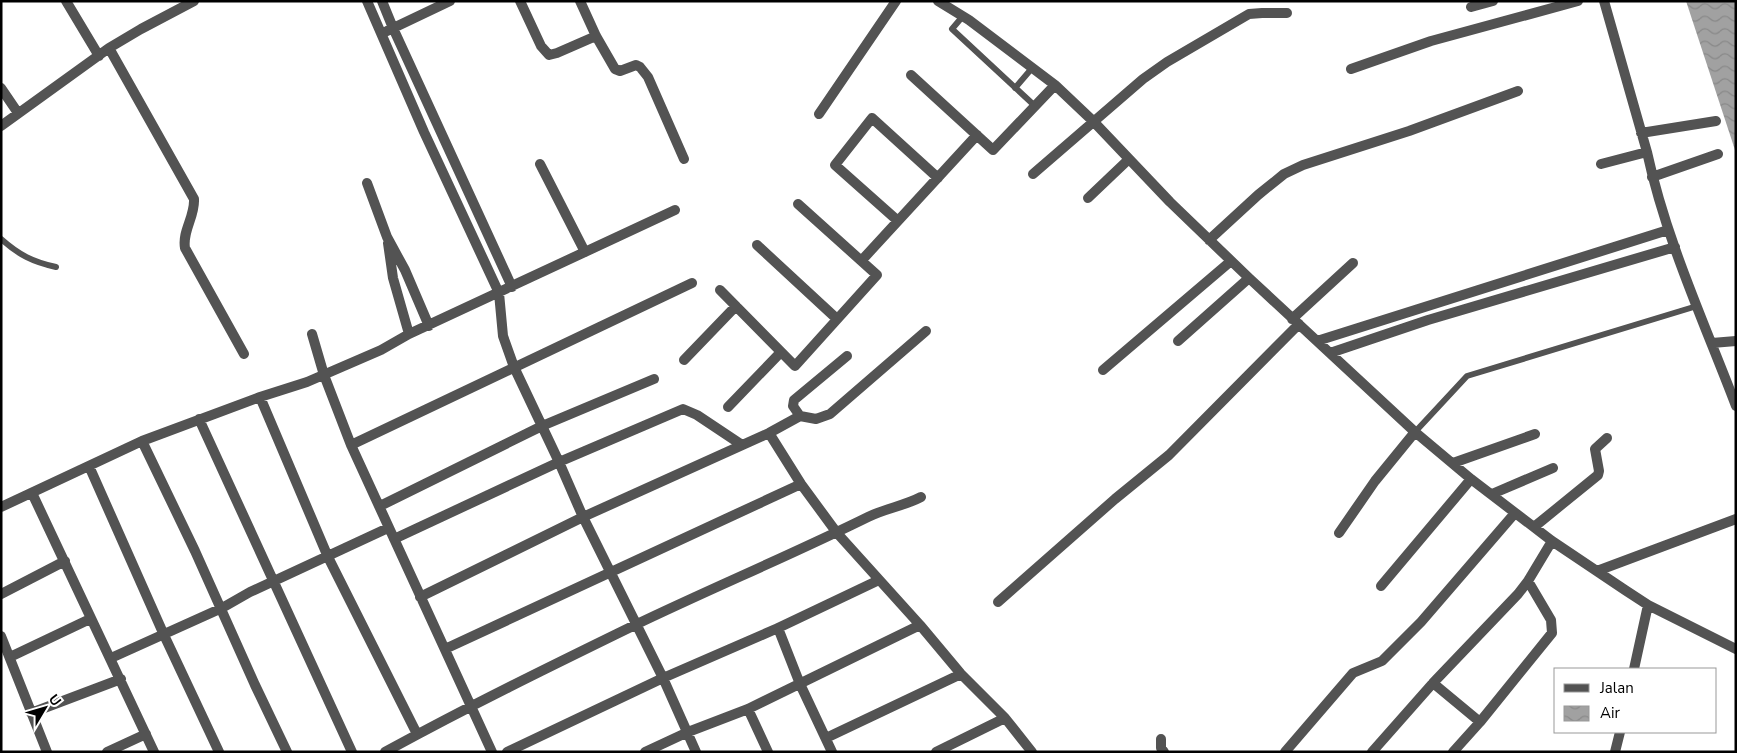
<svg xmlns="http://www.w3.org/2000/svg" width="1737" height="753" font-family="'Nunito Sans',sans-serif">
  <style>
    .water { fill: url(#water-waves) }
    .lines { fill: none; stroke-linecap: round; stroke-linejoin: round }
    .service { stroke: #535353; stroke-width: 6 }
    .minor { stroke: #535353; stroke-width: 10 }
  </style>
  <defs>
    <pattern id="water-waves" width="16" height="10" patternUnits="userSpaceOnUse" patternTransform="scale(1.25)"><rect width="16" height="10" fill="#a1a1a1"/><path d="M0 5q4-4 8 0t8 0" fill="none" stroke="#898989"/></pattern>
  </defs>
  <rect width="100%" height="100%" fill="#fff"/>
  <path class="water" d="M1686 1H1736V153Z"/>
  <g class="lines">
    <path class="service" d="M963 16 952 29 1035 106
      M1015 88 1033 67
      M1 239C19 255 33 262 56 267
      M1415 432 1467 376 1697 306"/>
    <path class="minor" d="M66 1 99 56
      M367 1 424 132 499 293 503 336 514 367 559 462 583 517 663 678 696 752
      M382 1 393 28 512 287
      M520 1 541 46 549 55 557 53 596 36
      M580 1 596 36 615 69 620 71 636 65 640 67 648 77 684 159
      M938 1 969 20 1055 85 1093 121 1170 202 1249 278 1415 432 1471 479 1552 541 1625 590 1648 605 1736 649
      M1604 1 1647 152C1666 240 1704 322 1736 406
      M1471 7 1493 1
      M387 31 450 1
      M109 48 194 199C195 217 182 231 185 248L244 354
      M1351 69 1431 41 1578 1
      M911 75 993 150 1055 85
      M1 88 18 113
      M819 114 896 1
      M1 126 109 48 141 29 194 1
      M1641 133 1716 121
      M540 164 585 252
      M1601 164 1647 152
      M1033 174 1143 79 1167 62 1249 14 1262 13H1287
      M1652 177 1718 154
      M367 183 387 237 405 270 429 326
      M1088 198 1129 159
      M898 221 835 165 872 118 938 178
      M1209 240 1258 195 1284 174 1303 165 1409 131 1518 91
      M388 243 393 278 409 334
      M757 245 837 319
      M862 260 977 135
      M720 290 795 366 877 275 798 204
      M1292 319 1353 263
      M312 334 324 375 351 445 492 752
      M1178 341 1249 278
      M1317 341 1668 230
      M1712 343 1736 341
      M1330 353 1428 320 1675 247
      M684 360 736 306
      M1103 370 1231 261
      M260 397 328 557 417 734
      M728 407 781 352
      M800 416 793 406 794 400 847 356
      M199 419 352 752
      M769 433 801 484 837 533 920 625 961 674 1005 718 1032 752
      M142 441 195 551 255 685 287 752
      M351 445 692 283
      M1453 463 1535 434
      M89 466 164 635 219 752
      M32 493 154 752
      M1492 494 1553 468
      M380 506 542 426 654 379
      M1 507 142 441 260 397 307 382 381 350 409 334 675 210
      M1534 527 1598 475 1599 471 1595 449 1607 438
      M1339 533 1375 481 1415 432
      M394 539 559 462 683 409 697 415 742 445
      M1597 571 1736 519
      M1381 586 1471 479
      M1 594 65 561
      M420 597 583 517 769 433 800 416 816 419 830 414 926 331
      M998 602 1115 499 1169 455 1299 324
      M778 628 800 684 832 752
      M1 636 47 752
      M445 649 801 484
      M10 657 90 619
      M111 658 222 608 250 592 388 528
      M1634 669 1648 605
      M1433 683 1480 722 1453 752
      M748 709 768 752
      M31 713 121 679
      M1480 722 1552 633 1551 620 1528 581
      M826 738 961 674
      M1161 739V748L1164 752
      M107 752 146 734
      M385 752C467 707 551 666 635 625 712 588 791 555 868 517 886 508 904 506 921 497
      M507 752 663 678 778 628 879 580
      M645 752 688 732 748 709 920 625
      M936 752 1005 718
      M1285 752 1353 673 1382 661 1421 622 1515 513
      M1372 752 1433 683 1518 594 1528 581 1552 541
      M1615 752 1620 732"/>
  </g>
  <rect width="1737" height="753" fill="none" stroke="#000000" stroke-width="5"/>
  <rect x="1554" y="668" width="162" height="65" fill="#ffffff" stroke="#999999"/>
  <rect x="1564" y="684" width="25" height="8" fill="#535353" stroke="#999999"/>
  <text x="1600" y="693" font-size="15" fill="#000000">Jalan</text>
  <rect x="1564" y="706" width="25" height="15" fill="url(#water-waves)" stroke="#999999"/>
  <text x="1600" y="718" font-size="15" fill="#000000">Air</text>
  <g transform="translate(45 708) rotate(52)" stroke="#ffffff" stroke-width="4" paint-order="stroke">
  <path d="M0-4L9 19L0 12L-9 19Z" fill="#000000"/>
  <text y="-8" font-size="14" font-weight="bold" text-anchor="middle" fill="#000000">U</text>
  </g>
</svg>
